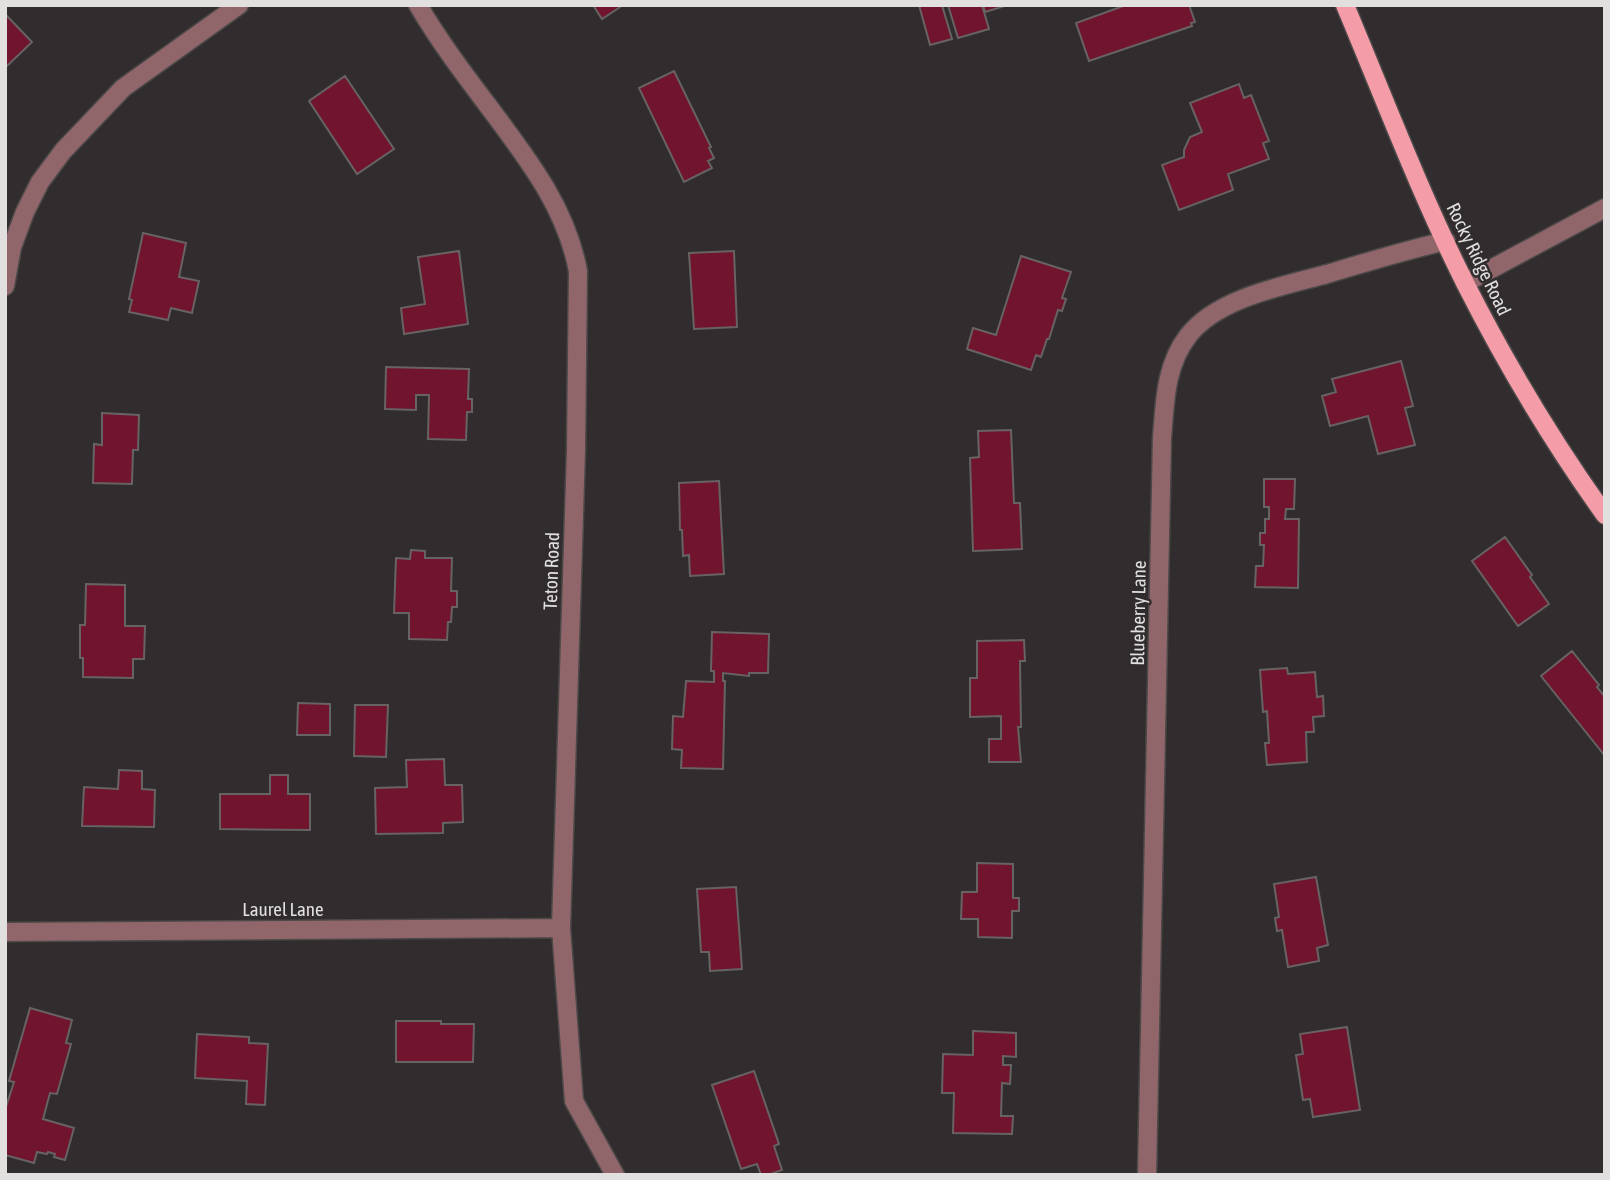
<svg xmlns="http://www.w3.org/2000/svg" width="1610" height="1180" font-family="'Asap Condensed',sans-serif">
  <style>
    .building { fill: #70152d; stroke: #676263; stroke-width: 2 }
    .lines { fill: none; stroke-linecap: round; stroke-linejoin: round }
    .minor-casing { stroke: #4d4949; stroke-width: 21 }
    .major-casing { stroke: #4d4949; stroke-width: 21 }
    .minor { stroke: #91666b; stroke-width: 18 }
    .major { stroke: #f49ca8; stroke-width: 18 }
    .labels { text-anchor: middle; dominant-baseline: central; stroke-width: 5; stroke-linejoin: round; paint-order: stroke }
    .street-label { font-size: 19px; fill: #e2dfdf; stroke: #312c2d }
  </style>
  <rect width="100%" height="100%" fill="#312c2d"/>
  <path class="building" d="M593 5H623L602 19Z
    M919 5H942L952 39 930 45Z
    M948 5H982L989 29 958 38Z
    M983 5H1008L985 12Z
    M1126 5H1189L1195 22 1191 23 1192 26 1089 61 1076 23Z
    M6 15 32 42 5 68V16Z
    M674 71 711 147 709 148 714 158 708 161 712 168 684 182 639 88Z
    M345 76 394 149 357 174 309 101Z
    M1239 84 1244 98 1251 95 1269 141 1263 143 1269 159 1228 174 1233 190 1179 210 1162 165 1184 157V150L1190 137 1202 132 1190 103Z
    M143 233 186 243 179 277 199 281 192 313 171 308 168 320 129 312 132 300 129 299Z
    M459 251 468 324 404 334 401 308 425 304 418 257Z
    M734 251 737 327 694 329 689 253Z
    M1021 256 1071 272 1062 298 1066 299 1062 311 1058 310 1049 339H1047L1041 357 1036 355 1031 370 967 349 973 328 996 335Z
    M1401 361 1413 406 1405 408 1415 445 1378 454 1368 416 1330 426 1322 396 1336 392 1332 379Z
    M386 367 469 369 468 399H472V412H467L466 440 428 439 429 395H416V410L385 409Z
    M102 413 139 415 138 450H133L132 484 93 483 94 444 102 445Z
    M1011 430 1014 503H1020L1022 549 973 551 970 458 979 457 978 431Z
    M1264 479H1295L1294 509H1286L1285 519H1299L1298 588 1255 587 1256 566H1263L1264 545H1260V533H1265V519H1269V507H1264Z
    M719 481 724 574 690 576 689 555 683 556 682 530H680L679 483Z
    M1505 537 1532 575 1530 577 1549 604 1518 626 1472 561Z
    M411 550 425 551V558H452L451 591H457V607H452L451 622H448L447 640 409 639V613H394L396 558 410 559Z
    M86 584 125 585V626H145L144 659H133V678L83 677V658H80V625H85Z
    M712 632 769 634 768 673H749V676L723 673V681H725L723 769 681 768 682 750 672 749 673 716 683 717 686 681 714 682V671H711Z
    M1024 640 1025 661H1020L1021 727H1018L1021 762H989V739H1001V716L970 717V678H977V641Z
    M1572 651 1599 685 1597 687 1605 697V756L1541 676Z
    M1287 668 1288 674 1315 672 1317 697 1323 696 1324 716 1313 717 1314 732H1306L1307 762 1267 765 1265 743H1269L1267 711 1263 712 1260 670Z
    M298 703 330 704V735H297Z
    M355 705H388L386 757 354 756Z
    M444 759 445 785H462L463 822 443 823V833L376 834 375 788 407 787 406 760Z
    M119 770 142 771V789L155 790 154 827 82 826 84 787 118 789Z
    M270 775H288V794H310V830L220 829V794H270Z
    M977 863 1013 864V898H1019V911H1012V938L978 937V919H961L962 892H977Z
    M1316 877 1328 945 1317 948 1319 961 1288 967 1282 930 1277 931 1275 918 1279 917 1274 884Z
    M736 887 742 969 710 971 709 952H701L697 889Z
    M30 1008 72 1020 66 1043 71 1044 57 1094 50 1093 43 1119 74 1128 65 1160 54 1157 55 1154 48 1152 47 1154 37 1152 34 1163 5 1155V1110L14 1082 9 1081Z
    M396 1021H441V1024H474L473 1062H396Z
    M1347 1027 1360 1110 1313 1117 1310 1099 1303 1100 1296 1055 1303 1054 1300 1034Z
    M973 1031 1016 1033V1057L1003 1056V1065H1011L1010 1084 1002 1083 1001 1116H1013L1012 1134 953 1133 954 1093H942L943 1054 973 1055Z
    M197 1034 249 1037V1043L268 1044 265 1105 246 1104 247 1081 195 1078Z
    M754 1071 779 1144 774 1146 782 1170 768 1175H761L757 1164 741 1169 712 1085Z"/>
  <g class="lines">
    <g class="minor-casing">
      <path id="minor" d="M418 5C439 41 464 74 489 107 527 158 566 207 578 271L576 450 561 928 574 1101 615 1175
        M1465 283 1605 208
        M5 286 12 247 25 212 40 182 63 151 123 88 239 5
        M5 932 561 928
        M1147 1175 1162 438C1165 402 1165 366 1188 336 1217 298 1283 286 1327 274 1367 262 1406 250 1446 241"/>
    </g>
    <g class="major-casing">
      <path id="major" d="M1345 5C1384 98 1420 193 1465 283 1506 364 1552 441 1605 515"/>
    </g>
    <use href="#minor" class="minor"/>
    <use href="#major" class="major"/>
  </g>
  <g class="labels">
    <g class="street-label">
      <text transform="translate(1479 259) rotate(64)">Rocky Ridge Road</text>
      <text transform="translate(551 571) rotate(-88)">Teton Road</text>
      <text transform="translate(1138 613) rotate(-89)">Blueberry Lane</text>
      <text x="283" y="909">Laurel Lane</text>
    </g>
  </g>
  <rect width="1610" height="1180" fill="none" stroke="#e2dfdf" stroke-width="14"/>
</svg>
